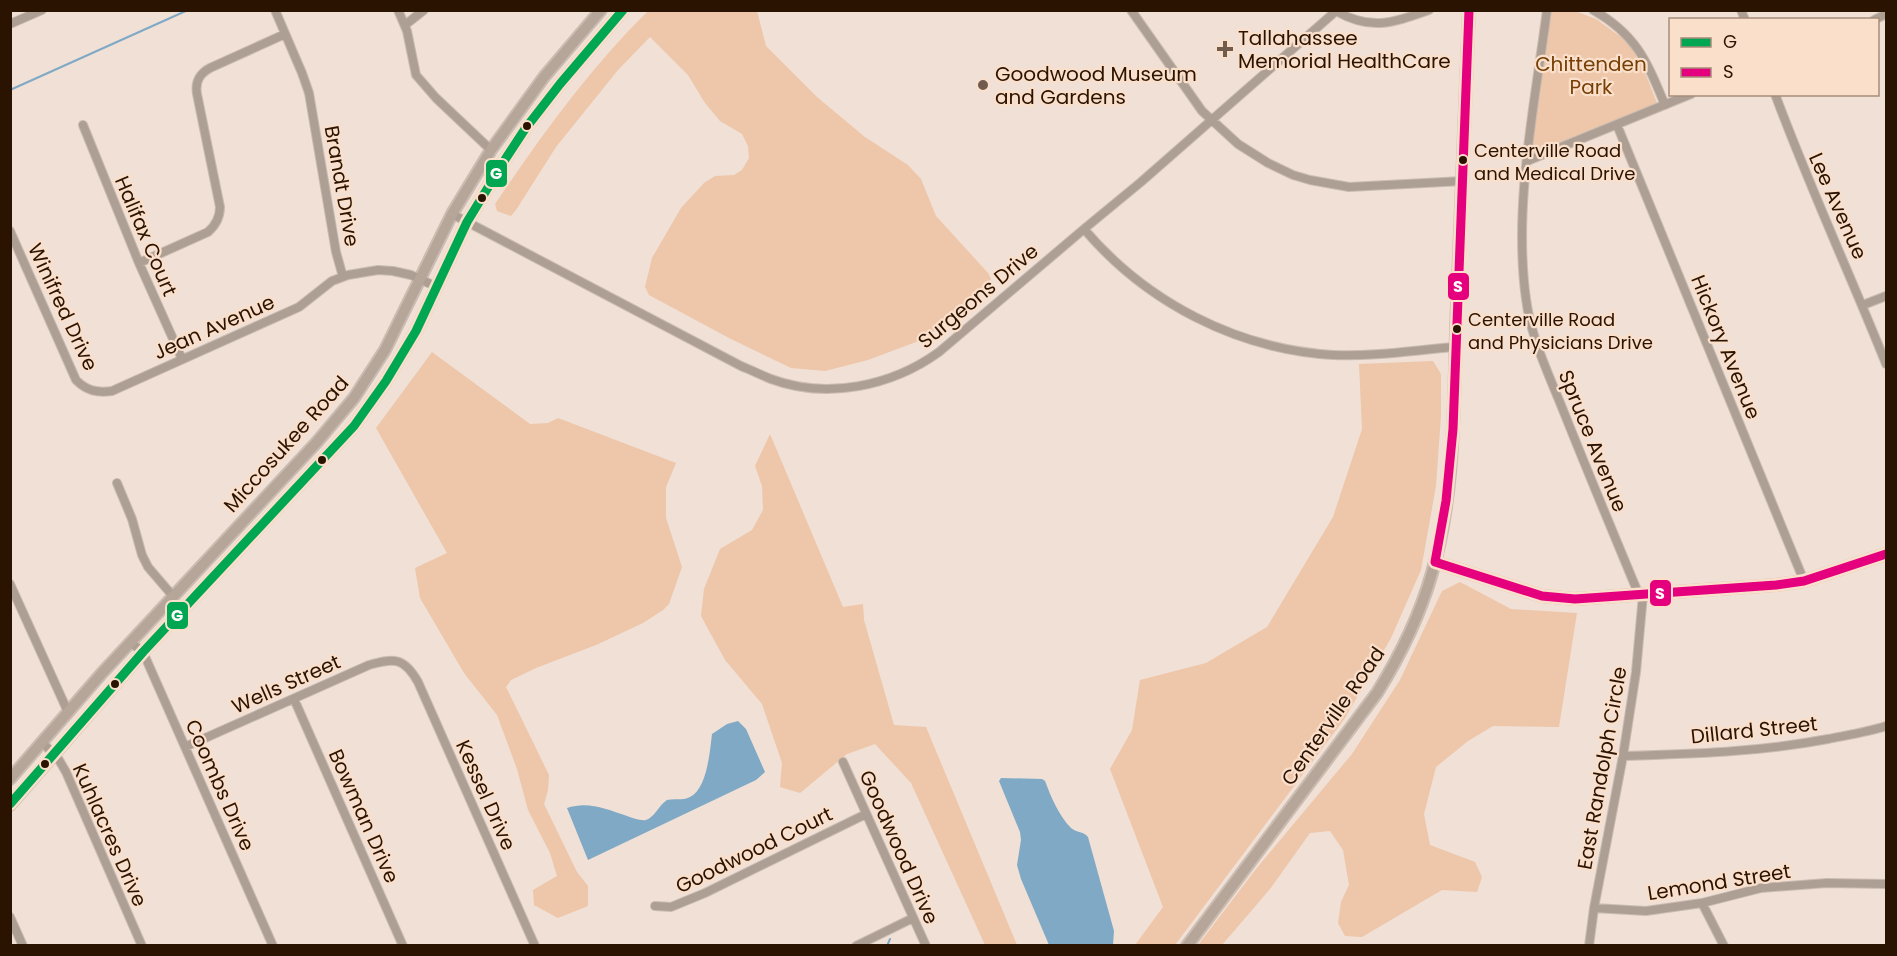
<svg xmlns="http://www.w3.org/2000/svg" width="1897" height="956" font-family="Poppins,sans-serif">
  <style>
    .green { fill: #eec6a9 }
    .water { fill: #7fa9c4 }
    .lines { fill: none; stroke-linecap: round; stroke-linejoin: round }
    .stream { stroke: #7fa9c4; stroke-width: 2 }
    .street-casing { stroke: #cabcb1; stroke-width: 10 }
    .secondary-casing { stroke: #cabcb1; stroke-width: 14 }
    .street { stroke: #ae9f94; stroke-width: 8 }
    .secondary { stroke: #b6a69a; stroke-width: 10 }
    .bus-1-casing { stroke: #fadfcb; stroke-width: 14 }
    .bus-2-casing { stroke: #fadfcb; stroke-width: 14 }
    .bus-1 { stroke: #00a651; stroke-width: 9 }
    .bus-2 { stroke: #e5007d; stroke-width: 9 }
    .poi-dot { fill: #705b4c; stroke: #fadfcb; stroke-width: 2 }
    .bus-dot { fill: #2b1301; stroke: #fadfcb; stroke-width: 2 }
    .labels { text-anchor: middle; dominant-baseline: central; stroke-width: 4.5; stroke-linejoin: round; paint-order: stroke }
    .bus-label { font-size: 18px; fill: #2b1301; stroke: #fadfcb; text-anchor: start }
    .poi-label { font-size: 20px; fill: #2b1301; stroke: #fadfcb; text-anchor: start }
    .park-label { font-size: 20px; fill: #763f05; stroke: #fadfcb }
    .street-label { font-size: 20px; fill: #2b1301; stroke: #fadfcb }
    .line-badge { stroke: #fadfcb; stroke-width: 2 }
    .badge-label { font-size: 16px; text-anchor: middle; font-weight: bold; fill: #fff }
  </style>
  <rect width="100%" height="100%" fill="#f0e0d6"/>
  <path class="green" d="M648 11H757L766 46 817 97 865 137 908 165 921 179 936 216 988 273 991 279 954 316 924 339 868 360 825 371 791 368 729 338 649 295 645 287 652 258 681 208 704 183 715 176 734 175 742 170 749 158 748 146 742 134 720 121 705 103 688 75 650 37 618 70 556 147 516 210 511 216 497 211 495 204C541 136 590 68 648 11Z
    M1551 11H1575L1596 19 1628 42 1644 70 1657 103 1531 154Z
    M432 352 530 424 548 423 558 418 676 463 666 487V518L682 567 669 604 663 610 643 623 596 645 536 668 511 680 506 687 549 775 548 790 544 804 577 872 588 886V906L558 918 534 905 533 890 557 876 550 853 528 810 517 769 497 715 464 673 420 598 415 568 447 553 376 428Z
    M1433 361 1441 374V415L1436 486 1421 570 1391 638 1345 718 1175 945H1135L1163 907 1110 769 1132 730 1140 680 1206 663 1267 627 1333 517 1362 429 1359 364Z
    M770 434 843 607 863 604 864 620 894 725 926 727 1017 945H985L911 783 875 744 847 754 800 793 780 787 782 763 762 704 725 660 701 616 704 589 720 549 752 530 763 510 762 486 755 466Z
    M1460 582 1511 609 1577 613 1559 727 1493 726 1468 741 1436 767 1424 814 1430 845 1475 862 1482 877 1477 892 1442 890 1362 937 1345 936 1338 923 1341 902 1349 885 1343 850 1330 831 1310 833 1270 889 1222 945H1198L1256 869 1352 754 1400 680 1442 591Z"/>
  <path class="water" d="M738 721 746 729 765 772 756 780 588 860 567 808C588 801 606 809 627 816 633 818 640 821 646 820 655 817 659 805 667 800 675 798 682 801 690 797 707 789 710 751 712 734L727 724Z
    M1001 778 1042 779 1045 781C1051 797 1059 816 1071 828 1077 833 1083 831 1088 837L1114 931 1113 945H1049L1021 879 1017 865 1021 840 1020 832 999 781Z"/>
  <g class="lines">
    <path class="stream" d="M10 90 188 10
      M887 946 890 939"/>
    <g class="street-casing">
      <path id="street" d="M275 10 302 73 309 93 336 252 343 277
        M398 10 407 31 416 75 436 98 491 150
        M1131 10 1202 111 1238 144 1268 163 1293 175 1310 180 1349 187 1463 181
        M1547 10C1535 104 1513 205 1526 299 1531 339 1550 377 1565 415 1589 475 1614 535 1639 595
        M1593 10C1637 35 1647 62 1665 105
        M1741 10 1745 20
        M1874 20 1886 14
        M10 24 42 10
        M405 25 424 10
        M1775 94C1809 186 1850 274 1886 364
        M83 125 139 263 182 359
        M1617 125 1804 581
        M1527 161 1691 94
        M452 214 741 366C751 370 761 375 771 379 827 400 892 386 939 352L1084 229 1141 182 1336 11C1371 31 1392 23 1429 10
        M1084 229C1146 302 1236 349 1333 355 1374 357 1415 350 1455 347
        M10 231 76 380C87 391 97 393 112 391L299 307 332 281 348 275 378 270 393 271 411 275 437 287
        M139 263 208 232C216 225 220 218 220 207L197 94C195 82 199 74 210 68L285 34
        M1863 305 1886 296
        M117 483 132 519 142 555 148 567 172 595
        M10 584 68 712
        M130 642 143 652 273 946
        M294 699 403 946
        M42 742 59 760 66 772 142 946
        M185 747 369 665C394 658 404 657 418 682L535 946
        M1623 756C1694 754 1759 752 1828 739 1848 735 1868 732 1886 726
        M843 762 926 946
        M1702 903 1724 946
        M655 906 671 907 705 893 866 814
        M1594 908 1646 911 1702 903 1761 888 1827 883 1886 884
        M10 917 23 946
        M856 946 913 918
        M1589 946 1594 908 1623 756 1636 672 1643 595"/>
    </g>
    <g class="secondary-casing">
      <path id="secondary" d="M1435 562 1542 596 1575 599 1776 585 1804 581 1886 554
        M10 779 102 673 317 442 354 398 385 350 452 214 491 150 544 77 601 10
        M10 805 143 652 354 426 386 381 416 331 467 222 506 158 525 129 560 84 623 10
        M1187 946 1377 693C1400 656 1420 615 1432 573 1457 488 1453 395 1457 306 1461 208 1465 109 1469 10"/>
    </g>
    <use href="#street" class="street"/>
    <use href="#secondary" class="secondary"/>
    <g class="bus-1-casing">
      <path id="bus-1" d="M10 804 143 652 354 426 386 381 416 331 467 222 506 158 525 129 560 84 623 10"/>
    </g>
    <g class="bus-2-casing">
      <path id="bus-2" d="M1435 562 1446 501 1453 429 1469 10
        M1435 562 1542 596 1575 599 1776 585 1804 581 1886 554"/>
    </g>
    <use href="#bus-1" class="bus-1"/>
    <use href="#bus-2" class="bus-2"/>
  </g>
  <g class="poi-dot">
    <path d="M1222 40h6v6h6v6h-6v6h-6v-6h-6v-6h6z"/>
    <circle cx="983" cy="85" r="6"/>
  </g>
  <g class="bus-dot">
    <circle cx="527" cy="126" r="5"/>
    <circle cx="1463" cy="160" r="5"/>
    <circle cx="482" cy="198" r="5"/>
    <circle cx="1457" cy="329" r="5"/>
    <circle cx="322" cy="460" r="5"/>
    <circle cx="115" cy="684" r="5"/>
    <circle cx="45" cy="764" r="5"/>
  </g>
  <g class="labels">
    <g class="bus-label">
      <text x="1474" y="150">Centerville Road<tspan x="1474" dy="23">and Medical Drive</tspan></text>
      <text x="1468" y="319">Centerville Road<tspan x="1468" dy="23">and Physicians Drive</tspan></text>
    </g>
    <g class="poi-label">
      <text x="1238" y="38">Tallahassee<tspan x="1238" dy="23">Memorial HealthCare</tspan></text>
      <text x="995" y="74">Goodwood Museum<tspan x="995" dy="23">and Gardens</tspan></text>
    </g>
    <g class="park-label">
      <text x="1591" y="64">Chittenden<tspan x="1591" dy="23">Park</tspan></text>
    </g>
    <g class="street-label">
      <text transform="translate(342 186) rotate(80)">Brandt Drive</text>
      <text transform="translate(1838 206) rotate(66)">Lee Avenue</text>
      <text transform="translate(146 236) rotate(67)">Halifax Court</text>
      <text transform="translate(978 296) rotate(-40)">Surgeons Drive</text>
      <text transform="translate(63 307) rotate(65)">Winifred Drive</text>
      <text transform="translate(214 327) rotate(-24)">Jean Avenue</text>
      <text transform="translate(1726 347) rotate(68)">Hickory Avenue</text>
      <text transform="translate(1593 441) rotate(68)">Spruce Avenue</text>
      <text transform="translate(286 444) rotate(-48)">Miccosukee Road</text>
      <text transform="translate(286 684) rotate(-24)">Wells Street</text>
      <text transform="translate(1333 716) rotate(-55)">Centerville Road</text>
      <text transform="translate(1754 730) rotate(-6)">Dillard Street</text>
      <text transform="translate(1602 768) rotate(-80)">East Randolph Circle</text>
      <text transform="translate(220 785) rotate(66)">Coombs Drive</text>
      <text transform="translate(486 795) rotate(66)">Kessel Drive</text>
      <text transform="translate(364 816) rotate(66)">Bowman Drive</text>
      <text transform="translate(110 835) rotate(66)">Kuhlacres Drive</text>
      <text transform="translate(899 847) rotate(66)">Goodwood Drive</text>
      <text transform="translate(754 850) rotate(-26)">Goodwood Court</text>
      <text transform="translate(1719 882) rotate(-9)">Lemond Street</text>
    </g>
  </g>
  <g class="line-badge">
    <rect x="485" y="159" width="23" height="29" rx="6" fill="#00a651"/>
    <rect x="1447" y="272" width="23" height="29" rx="6" fill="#e5007d"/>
    <rect x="1649" y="579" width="23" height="28" rx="6" fill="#e5007d"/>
    <rect x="166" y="601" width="23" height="29" rx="6" fill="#00a651"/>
  </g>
  <g class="badge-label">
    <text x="496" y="179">G</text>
    <text x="1458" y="292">S</text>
    <text x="1660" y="599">S</text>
    <text x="177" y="621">G</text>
  </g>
  <rect width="1897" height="956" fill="none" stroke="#2b1301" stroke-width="24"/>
  <rect x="1669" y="18" width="210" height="78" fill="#fadfcb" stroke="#a78d7a" stroke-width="1.5"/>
  <rect x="1681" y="38" width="30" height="9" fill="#00a651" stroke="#a78d7a" stroke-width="1.5"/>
  <text x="1723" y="48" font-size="18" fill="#2b1301">G</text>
  <rect x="1681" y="68" width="30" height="9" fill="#e5007d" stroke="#a78d7a" stroke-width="1.5"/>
  <text x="1723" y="78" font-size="18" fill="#2b1301">S</text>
</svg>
